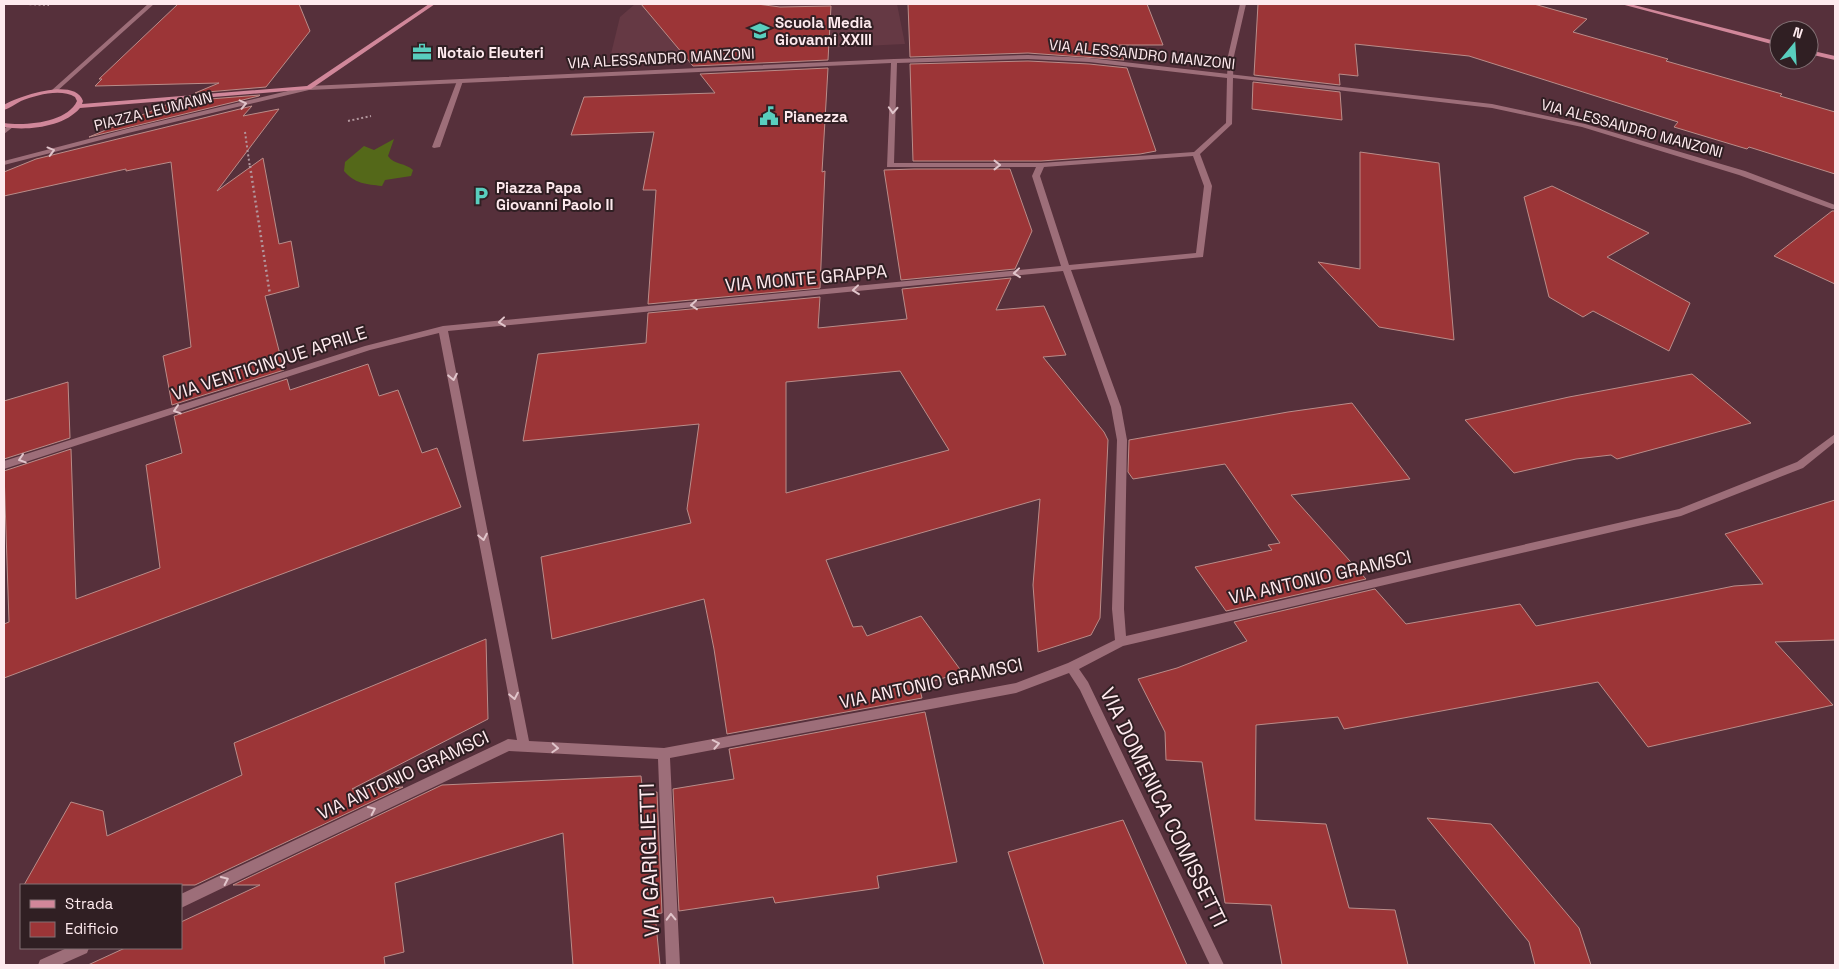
<svg xmlns="http://www.w3.org/2000/svg" width="1839" height="969" font-family="'Space Grotesk',sans-serif">
  <style>
    .built { fill: #653944 }
    .green { fill: #546819 }
    .building { fill: #9c3537; stroke: #ba8c89; fill-rule: evenodd }
    .lines { fill: none; stroke-linecap: round; stroke-linejoin: round }
    .path-far1 { stroke: #b2969d; stroke-width: 2; stroke-dasharray: 2 2.5; stroke-linecap: butt }
    .path { stroke: #b2969d; stroke-width: 2.5; stroke-dasharray: 2 3; stroke-linecap: butt }
    .lane { fill: #9d6e79; fill-rule: evenodd }
    .street { fill: #9d6e79; fill-rule: evenodd }
    .secondary { fill: #d1879a; fill-rule: evenodd }
    .oneway { stroke: #e1c5cb }
    .labels { text-anchor: middle; dominant-baseline: central; stroke-width: 4; stroke-linejoin: round; paint-order: stroke }
    .far-poi-label { font-size: 15px; font-weight: bold; fill: #feeaee; stroke: #301f23; text-anchor: start }
    .far-street-label { font-size: 15px; fill: #feeaee; stroke: #301f23 }
    .street-label { font-size: 18px; fill: #feeaee; stroke: #301f23 }
    .near-street-label { font-size: 21px; fill: #feeaee; stroke: #301f23 }
  </style>
  <rect width="100%" height="100%" fill="#56303b"/>
  <path class="built" d="M635 4H897L905 44 610 58 620 17Z"/>
  <path class="green" d="M394 139 388 156C394 165 406 163 413 170L411 176 385 180 382 186C366 184 355 184 344 171L345 162 364 146 374 150Z"/>
  <path class="building" d="M178 4H299L310 31 266 87 195 93 219 83 95 86 102 79H99Z
    M641 4H757L780 7 831 6 828 60 693 66Z
    M908 4H1147L1163 45H1119L1124 60 1028 53 910 57Z
    M1258 4H1534L1587 19 1573 32 1668 59 1666 61 1782 94 1780 96 1835 112V174L1749 147 1747 149 1674 127 1678 122 1469 56 1355 44 1358 76 1339 74 1340 85 1254 75Z
    M1028 61 1089 64 1127 68 1156 151 1140 154 1041 161H913L910 64Z
    M828 68 822 172 825 171 820 288 648 304 656 190H643L654 132 571 135 584 97 715 93 700 74Z
    M1253 82 1340 92 1342 120 1252 109Z
    M260 95 259 96 89 137 173 102Z
    M252 106 243 116 279 109 217 191 263 158 279 244 291 241 299 287 265 296 284 370 172 405 163 356 191 347 171 162 126 171V169L4 196V172L36 159Z
    M1360 152 1439 163 1454 340 1379 327 1318 262 1360 269Z
    M914 169H1010L1032 231 1015 269 901 280 884 170Z
    M1552 186 1649 233 1607 257 1690 303 1669 351 1593 311 1583 317 1549 297 1524 197Z
    M1832 211H1835V284L1774 256Z
    M1011 278 996 310 1044 306 1066 355 1043 357 1104 432 1108 440 1100 618 1091 635 1038 652 1033 585 1040 499 826 560 853 627 862 626 867 636 921 616 962 672 919 686 922 698 727 734 714 649 704 599 552 639 541 557 691 523 687 509 699 424 523 441 538 354 646 343 648 313 820 297 818 328 907 319 902 289ZM900 371 949 450 786 493V382Z
    M368 364 379 396 398 390 422 453 437 448 461 507 4 678V624L9 622 4 471 71 449 76 599 160 568 146 465 182 453 174 416 287 379 290 390Z
    M1692 374 1751 423 1617 459 1611 455 1576 459 1514 473 1465 420 1569 397Z
    M68 382 70 438 4 459V401Z
    M1352 403 1410 479 1291 495 1366 579 1226 611 1195 567 1272 550 1268 545 1280 543 1225 464 1133 479 1128 472 1129 440 1288 412Z
    M1835 500V640L1775 642 1833 705 1648 747 1598 682 1344 729 1338 717 1256 725 1255 820 1326 824 1349 908 1395 910 1408 965H1282L1271 905 1225 903 1202 762 1166 760 1165 732 1138 679 1177 668 1247 641 1234 622 1375 589 1406 624 1520 604 1536 626 1734 586 1763 584 1725 534Z
    M486 639 488 719 352 789 403 787 195 885H24L71 802 103 811 107 836 242 775 234 743Z
    M925 712 957 862 877 876 879 888 775 903 773 897 679 911 673 789 734 779 729 749Z
    M641 776 643 794 657 792 662 913 655 914 660 965H573L563 833 395 883 404 952 384 957 385 965H88L125 948H181V922L260 885H233L442 785Z
    M1427 818 1491 824 1579 928 1591 965H1535L1529 942Z
    M1123 820 1187 965H1044L1008 852Z"/>
  <g class="lines">
    <path class="path-far1" d="M25 4 49 5
      M348 121 371 116
      M245 132 250 168"/>
    <path class="path" d="M250 166 270 295"/>
    <path class="lane" d="M1240 4H1246L1234 56 1233 77 1230 79 1227 77 1228 56Z
      M460 79 463 81 440 147 434 148 432 147 457 81Z"/>
    <path class="street" d="M148 4H154L56 92H52V90Z
      M1028 55 1089 58 1492 104 1585 124 1745 171 1835 205V209H1832L1739 175 1582 127 1492 108 1233 78 1232 124 1200 154 1212 186 1203 257 1071 270 1121 407 1127 440 1124 609 1126 636 1679 509 1797 462 1835 434V442L1803 468 1681 516 1123 646 1079 669 1088 682 1224 965H1210L1080 690 1069 673 1016 693 670 758 680 965H666L658 759 509 751 181 908V894L504 741 508 739 517 740 439 333 370 350 4 469V461L365 346 443 326 1061 266 1032 176 1036 167H887L891 63 309 90 128 133 4 165V161L127 129 309 86 894 59ZM1028 59 1089 62 1227 78 1226 123 1194 152 1041 163H894L897 63ZM1193 156 1204 186 1196 253 1069 265 1040 176 1044 167ZM1063 271 1111 407 1117 440 1112 609 1115 640 1068 663 1016 683 664 748 529 741 448 331Z
      M8 126 13 127 4 134V129Z
      M67 948H89L87 953 60 965H38L40 960Z"/>
    <path class="secondary" d="M429 4H435L311 89 80 108C64 127 27 131 4 127V123C25 126 67 123 77 101L75 97C61 88 36 95 21 101 15 104 10 108 4 110V105C19 96 75 77 83 101L82 104 307 86Z
      M1621 4H1630L1779 42V46Z
      M1809 50 1835 56V60L1809 54Z"/>
  </g>
  <defs><path id="oneway-chevron" d="M-2-3.5L2.5 0L-2 3.5" fill="none" stroke-width="1.6" stroke-linecap="round" stroke-linejoin="round" transform="scale(1.25)"/></defs>
  <g class="oneway">
    <use href="#oneway-chevron" transform="translate(243 104) rotate(-13)"/>
    <use href="#oneway-chevron" transform="translate(893 110) rotate(93)"/>
    <use href="#oneway-chevron" transform="translate(51 151) rotate(-15)"/>
    <use href="#oneway-chevron" transform="translate(997 165)"/>
    <use href="#oneway-chevron" transform="translate(1017 273) rotate(174)"/>
    <use href="#oneway-chevron" transform="translate(856 290) rotate(174)"/>
    <use href="#oneway-chevron" transform="translate(694 305) rotate(175)"/>
    <use href="#oneway-chevron" transform="translate(502 322) rotate(174)"/>
    <use href="#oneway-chevron" transform="translate(453 377) rotate(79)"/>
    <use href="#oneway-chevron" transform="translate(177 410) rotate(162)"/>
    <use href="#oneway-chevron" transform="translate(22 459) rotate(162)"/>
    <use href="#oneway-chevron" transform="translate(483 537) rotate(79)"/>
    <use href="#oneway-chevron" transform="translate(514 696) rotate(79)"/>
    <use href="#oneway-chevron" transform="translate(716 744) rotate(-11)"/>
    <use href="#oneway-chevron" transform="translate(555 748) rotate(3)"/>
    <use href="#oneway-chevron" transform="translate(372 810) rotate(-25)"/>
    <use href="#oneway-chevron" transform="translate(225 880) rotate(-25)"/>
    <use href="#oneway-chevron" transform="translate(671 917) rotate(-92)"/>
  </g>
  <defs>
    <g id="school-bare" transform="scale(1.5)"><path d="M0-5L7-2L0 1L-7-2ZM-4 1L0 2.5L4 1V4Q0 6-4 4Z" fill="#59cebe" stroke="#301f23" stroke-width="2.5" paint-order="stroke"/></g>
    <g id="office-bare" transform="scale(1.5)"><path d="M-6-3h4V-5.5h4V-3h4V5H-6ZM-1-4.5V-3h2v-1.5ZM-6 0V1H6V0Z" fill="#59cebe" stroke="#301f23" stroke-width="2.5" paint-order="stroke"/></g>
    <g id="civic-bare" transform="scale(1.5)"><path d="M-.6-6.5H3V-4.5H.6V-3L4-1V1h2V6H-6V1h2V-1L-.6-3ZM-1.2 2.5V6h2.4V2.5Z" fill="#59cebe" stroke="#301f23" stroke-width="2.5" paint-order="stroke"/></g>
    <g id="parking-bare" transform="scale(1.5)"><path d="M-3.5-5.5H1a3.5 3.5 0 0 1 0 7H-1V5.5H-3.5ZM-1-3.4V-.6H.8a1.4 1.4 0 0 0 0-2.8Z" fill="#59cebe" stroke="#301f23" stroke-width="2.5" paint-order="stroke"/></g>
  </defs>
  <g fill-rule="evenodd">
    <use href="#school-bare" x="760" y="31"/>
    <use href="#office-bare" x="422" y="52"/>
    <use href="#civic-bare" x="769" y="116"/>
    <use href="#parking-bare" x="481" y="196"/>
  </g>
  <g class="labels">
    <g class="far-poi-label">
      <text x="775" y="22">Scuola Media<tspan x="775" dy="17">Giovanni XXIII</tspan></text>
      <text x="437" y="52">Notaio Eleuteri</text>
      <text x="784" y="116">Pianezza</text>
      <text x="496" y="187">Piazza Papa<tspan x="496" dy="17">Giovanni Paolo II</tspan></text>
    </g>
    <g class="far-street-label">
      <text transform="translate(1142 54) rotate(6)">VIA ALESSANDRO MANZONI</text>
      <text transform="translate(661 58) rotate(-3)">VIA ALESSANDRO MANZONI</text>
      <text transform="translate(153 111) rotate(-14)">PIAZZA LEUMANN</text>
      <text transform="translate(1632 128) rotate(15)">VIA ALESSANDRO MANZONI</text>
    </g>
    <g class="street-label">
      <text transform="translate(806 278) rotate(-5)">VIA MONTE GRAPPA</text>
      <text transform="translate(269 363) rotate(-18)">VIA VENTICINQUE APRILE</text>
      <text transform="translate(1320 577) rotate(-13)">VIA ANTONIO GRAMSCI</text>
      <text transform="translate(931 683) rotate(-12)">VIA ANTONIO GRAMSCI</text>
      <text transform="translate(403 775) rotate(-25)">VIA ANTONIO GRAMSCI</text>
    </g>
    <g class="near-street-label">
      <text transform="translate(1164 807) rotate(64)">VIA DOMENICA COMISSETTI</text>
      <text transform="translate(649 860) rotate(-92)">VIA GARIGLIETTI</text>
    </g>
  </g>
  <rect width="1839" height="969" fill="none" stroke="#feeaee" stroke-width="10"/>
  <rect x="20" y="884" width="162" height="65" fill="#301f23" stroke="#827074"/>
  <rect x="30" y="900" width="25" height="8" fill="#d1879a" stroke="#827074"/>
  <text x="65" y="909" font-size="15" fill="#feeaee">Strada</text>
  <rect x="30" y="922" width="25" height="15" fill="#9c3537" stroke="#827074"/>
  <text x="65" y="934" font-size="15" fill="#feeaee">Edificio</text>
  <g transform="translate(1794 45) rotate(18)"><circle r="24" fill="#301f23" stroke="#827074"/>
  <path d="M0-4L9 19L0 12L-9 19Z" fill="#59cebe"/>
  <text y="-8" font-size="14" font-weight="bold" text-anchor="middle" fill="#feeaee">N</text>
  </g>
</svg>
